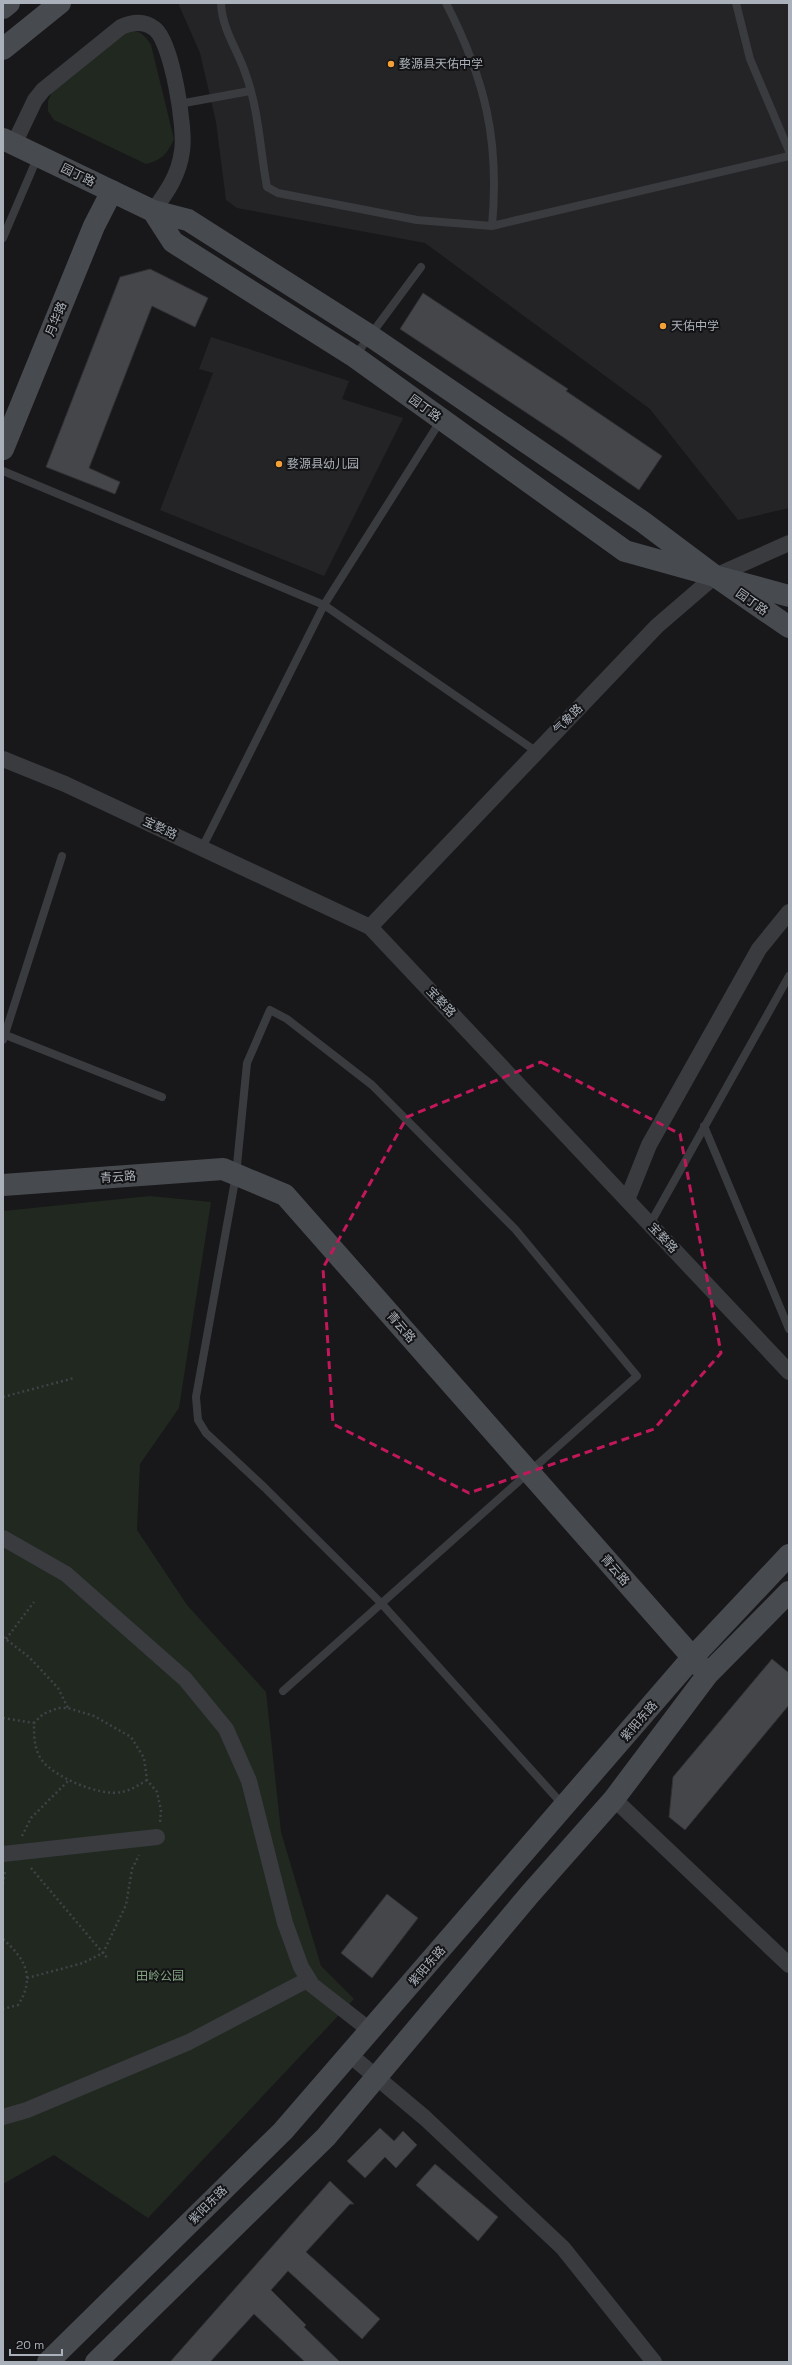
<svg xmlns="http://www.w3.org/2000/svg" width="792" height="2365" font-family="'Space Grotesk','Noto Sans SC',sans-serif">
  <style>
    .built { fill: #242427 }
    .green { fill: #202820 }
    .building { fill: #44464a; stroke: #323236 }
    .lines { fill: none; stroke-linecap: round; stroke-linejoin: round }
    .path { stroke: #3f4246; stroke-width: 2.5; stroke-dasharray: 2 3; stroke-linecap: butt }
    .lane { stroke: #393b3f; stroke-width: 8 }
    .street { stroke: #393b3f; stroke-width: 16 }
    .secondary { stroke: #474a4f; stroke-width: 22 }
    .marked { fill: none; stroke: #c2185b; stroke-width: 3; stroke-dasharray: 8 5; stroke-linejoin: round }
    .poi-dot { fill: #f4a036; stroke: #131315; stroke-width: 1.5 }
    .labels { text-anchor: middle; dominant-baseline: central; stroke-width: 4; stroke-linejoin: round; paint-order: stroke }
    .poi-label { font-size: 12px; fill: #aab1ba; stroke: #131315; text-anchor: start }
    .street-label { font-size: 12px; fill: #aab1ba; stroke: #131315 }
    .park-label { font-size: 12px; fill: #83a581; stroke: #131315 }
  </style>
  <rect width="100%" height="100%" fill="#18181a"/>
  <path class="built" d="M178 3H789V508L738 520 650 409 425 243 237 208 226 200 216 122 200 53Z
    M211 337 349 381 342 399 403 418 324 576 160 510 213 373 199 369Z"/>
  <path class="green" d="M128 30C140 31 144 34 151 45L174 139C167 154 162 160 146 164L54 120 48 111V101L56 84Z
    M150 1196 211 1202 179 1408 140 1464 137 1530 187 1605 266 1692 281 1832 321 1966 354 1999 148 2218 54 2155 3 2184V1211Z"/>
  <path class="building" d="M150 269 208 298 195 327 152 306 89 468 120 482 115 494 46 467 120 277Z
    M423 293 568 389 566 391 662 456 639 490 563 437 400 329Z
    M772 1659 789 1673V1705L685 1830 669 1817 673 1777Z
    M387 1894 418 1918 372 1978 341 1953Z
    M380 2128 394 2141 403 2131 417 2145 396 2168 385 2157 365 2178 347 2161Z
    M435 2164 498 2217 478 2241 416 2185Z
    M330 2181 354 2204H350L306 2252 380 2319 362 2339 288 2271 271 2290 306 2325 304 2327 340 2362H305L254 2314 210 2362H170Z"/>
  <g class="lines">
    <path class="path" d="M3 1397 74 1378
      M3 1637 29 1657 58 1688 68 1708
      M6 1639 34 1602
      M3 1718 34 1723
      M147 1780C139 1785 131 1790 122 1792 101 1797 53 1777 41 1759 34 1748 34 1736 34 1723L43 1714 58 1708H68L94 1716 131 1737 144 1758 147 1780 157 1792 161 1810 160 1822
      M22 1836 31 1818 69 1780
      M31 1868 108 1959
      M3 1884 5 1871
      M3 1939C25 1959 36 1977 18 2005L3 2009
      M27 1978 83 1963 103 1953 126 1905 132 1869 139 1855"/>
    <path class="lane" d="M221 3C222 30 238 50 246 75 259 111 260 150 267 187L278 193 417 220 492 226 789 156
      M446 3C485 79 500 140 492 226
      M736 3 750 59 789 151
      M179 104 250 91
      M3 238 38 156
      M355 356 421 267
      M3 471 324 605 537 752
      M202 848 324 605 441 420
      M3 1034 162 1097
      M3 1040 62 856
      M704 1126 789 1329
      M650 1224 789 976
      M283 1691C401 1586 519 1481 637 1376L515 1229 372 1085 287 1019 270 1010 247 1063 236 1175 196 1397 198 1420 206 1433 264 1487 381 1603 563 1805"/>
    <path class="street" d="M14 144 35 100 43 90 121 27C132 22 144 20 155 29 172 43 186 129 182 151 179 175 167 192 153 211
      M3 759 65 784 370 927 789 1372
      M370 927 657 626 715 576 789 543
      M627 1200 649 1145 759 949 789 912
      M3 1538 66 1574 185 1679 226 1729 249 1781 285 1923 301 1967 312 1985 371 2031
      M614 1799 789 1965
      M3 1854 157 1837
      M350 2055 425 2118 563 2248 654 2362
      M3 2117 27 2110 189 2042 307 1980"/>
    <path class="secondary" d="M3 8 9 3
      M3 49 60 3
      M3 139 153 211 188 220 369 335 643 522 715 576 789 596
      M153 211 173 242 355 357 625 551 715 576 789 627
      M3 449 94 226 112 191
      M3 1185 223 1169 285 1195 701 1667
      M48 2362 283 2131 692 1658 789 1555
      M96 2362 326 2137 530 1894 614 1799 708 1674 789 1592"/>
  </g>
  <path class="marked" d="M541 1062 680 1134 721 1353 654 1429 469 1493 333 1424 323 1268 407 1117Z"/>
  <g class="poi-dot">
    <circle cx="391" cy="64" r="4"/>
    <circle cx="663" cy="326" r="4"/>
    <circle cx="279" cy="464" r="4"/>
  </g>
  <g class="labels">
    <g class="poi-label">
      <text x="399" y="64">婺源县天佑中学</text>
      <text x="671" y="326">天佑中学</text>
      <text x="287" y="464">婺源县幼儿园</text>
    </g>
    <g class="street-label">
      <text transform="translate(78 175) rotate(26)">园丁路</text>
      <text transform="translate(56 319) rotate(-68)">月华路</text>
      <text transform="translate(425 408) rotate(36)">园丁路</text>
      <text transform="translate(752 602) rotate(35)">园丁路</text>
      <text transform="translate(568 719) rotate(-46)">气象路</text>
      <text transform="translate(160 828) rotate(25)">宝婺路</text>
      <text transform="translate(441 1002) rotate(47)">宝婺路</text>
      <text transform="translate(118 1177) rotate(-4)">青云路</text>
      <text transform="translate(663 1238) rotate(47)">宝婺路</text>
      <text transform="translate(401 1327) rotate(49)">青云路</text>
      <text transform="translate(615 1570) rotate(49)">青云路</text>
      <text transform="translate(639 1721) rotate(-49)">紫阳东路</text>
      <text transform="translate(427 1966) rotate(-49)">紫阳东路</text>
      <text transform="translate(208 2205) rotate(-45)">紫阳东路</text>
    </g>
    <g class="park-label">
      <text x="160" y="1976">田岭公园</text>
    </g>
  </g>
  <rect width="792" height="2365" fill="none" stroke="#aab1ba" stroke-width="8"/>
  <path d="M10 2349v6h52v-6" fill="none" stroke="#aab1ba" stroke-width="2"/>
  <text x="16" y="2349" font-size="12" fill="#aab1ba" stroke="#131315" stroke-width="3" paint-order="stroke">20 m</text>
</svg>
